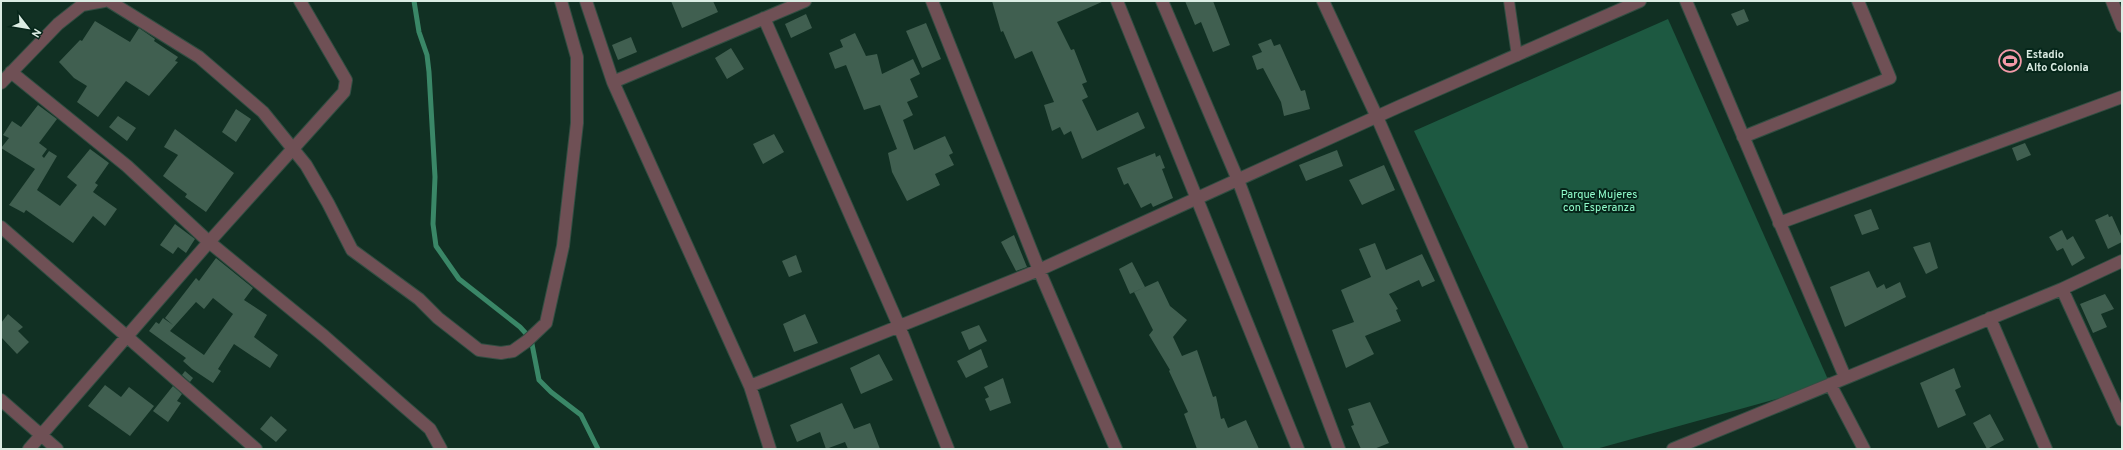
<svg xmlns="http://www.w3.org/2000/svg" width="2123" height="450" font-family="Overpass,sans-serif">
  <style>
    .green { fill: #1d5941 }
    .lines { fill: none; stroke-linecap: round; stroke-linejoin: round }
    .stream { stroke: #3a8767; stroke-width: 5 }
    .building { fill: #405f50; fill-rule: evenodd }
    .service-casing { stroke: #314e42; stroke-width: 12 }
    .minor-casing { stroke: #314e42; stroke-width: 14 }
    .service { stroke: #6f5055; stroke-width: 10 }
    .minor { stroke: #6f5055; stroke-width: 12 }
    .labels { text-anchor: middle; dominant-baseline: central; stroke-width: 4; stroke-linejoin: round; paint-order: stroke }
    .poi-label { font-size: 11px; font-weight: bold; fill: #dbece3; stroke: #06261a; text-anchor: start }
    .park-label { font-size: 11px; fill: #91fdcc; stroke: #06261a }
  </style>
  <rect width="100%" height="100%" fill="#113023"/>
  <path class="green" d="M1668 19 1830 384 1596 449H1564L1414 131Z"/>
  <g class="lines">
    <path class="stream" d="M414 1 419 32 427 55 429 72 435 177 433 224 436 246 459 279 520 327 531 339 539 380 551 392 581 415 598 449"/>
  </g>
  <path class="building" d="M671 1H713L718 12 682 28Z
    M992 1H1104L1057 22 1071 50 1074 49 1087 82 1082 84 1088 97 1082 100 1097 131 1138 112 1145 128 1082 159 1071 131 1064 135 1060 127 1052 131 1044 105 1054 102 1032 51 1015 59 1003 31 1001 32Z
    M1185 1H1213L1230 45 1213 52 1201 22 1195 25Z
    M1744 9 1749 21 1737 26 1731 14Z
    M806 14 812 28 791 38 785 24Z
    M95 21 130 42 139 28 155 39 154 41 178 57 175 61 178 62 149 96 126 81 98 117 77 102 87 86 74 78 59 62 80 40 82 41Z
    M926 23 941 59 922 68 906 31Z
    M855 33 866 56 877 54 882 74 913 59 920 74 910 79 918 97 907 102 913 115 903 120 914 150 945 136 953 153 949 155 954 165 935 174 940 185 907 201 892 172 888 153 897 149 880 105 864 110 846 65 835 69 829 53 843 47 840 40Z
    M631 37 637 52 618 60 612 45Z
    M1271 39 1274 46 1280 44 1301 91 1305 90 1310 109 1284 116 1281 102 1263 68 1257 70 1252 56 1262 52 1258 44Z
    M731 48 744 69 727 79 715 58Z
    M38 105 57 119 39 143 47 149 42 156 44 158 49 151 57 156 37 190 60 206 77 185 67 177 90 149 109 163 95 183 98 185 93 192 117 209 105 226 93 216 73 243 26 210 24 213 9 205 35 169 1 148 9 138 3 135 12 121 21 127Z
    M236 109 251 119 236 142 222 132Z
    M118 116 136 128 127 141 109 127Z
    M175 129 234 173 206 212 185 197 187 194 163 176 178 155 164 147Z
    M774 134 784 152 763 164 753 144Z
    M2025 143 2031 155 2017 161 2012 148Z
    M1337 150 1343 166 1306 181 1299 165Z
    M1155 153 1156 157 1160 155 1165 168 1162 169 1173 198 1153 207 1151 203 1141 208 1128 183 1124 185 1117 168Z
    M1384 165 1395 190 1362 205 1349 180Z
    M1871 209 1879 229 1862 235 1854 215Z
    M2108 214 2109 217 2112 216 2122 238V242L2108 249 2095 220Z
    M175 224 195 239 186 253 178 247 173 254 160 245Z
    M2062 230 2067 240 2073 236 2085 258 2072 266 2063 248 2057 251 2049 237Z
    M1014 235 1027 267 1016 271 1001 242Z
    M1930 242 1938 268 1926 274 1913 247Z
    M1375 243 1386 270 1422 254 1435 281 1422 287 1419 280 1389 294 1398 309 1396 310 1401 321 1365 336 1374 354 1346 368 1332 330 1354 322 1341 290 1371 277 1359 249Z
    M796 255 802 272 789 277 782 261Z
    M216 258 253 288 244 300 267 315 254 337 278 355 270 368 234 344 218 369 221 371 213 383 192 369 183 361 186 358 149 331 156 322 159 324 163 318 173 325 165 318 196 278 199 281ZM213 298 233 314 204 355 170 331 196 302 204 309Z
    M1132 262 1145 287 1130 294 1119 269Z
    M1869 271 1877 288 1884 284 1886 289 1900 282 1906 297 1845 327 1830 287Z
    M1158 281 1170 306 1187 320 1173 337 1182 356 1197 350 1213 397 1216 396 1221 419 1224 418 1228 428 1246 420 1259 449H1197L1184 414 1188 412 1169 371 1170 370 1149 335 1153 330 1134 292Z
    M2105 294 2114 309 2101 314 2107 327 2093 333 2080 304Z
    M8 314 23 327 18 331 29 342 17 354 1 337V323Z
    M805 314 818 343 794 352 783 324Z
    M979 325 987 341 969 350 961 332Z
    M981 349 988 367 966 378 957 361Z
    M879 354 893 380 861 394 850 368Z
    M1954 368 1961 387 1955 390 1966 415 1938 428 1920 383Z
    M185 371 193 378 190 382 182 375Z
    M1003 378 1011 403 990 411 985 399 989 397 984 387Z
    M105 385 121 397 129 387 154 406 130 436 88 406Z
    M173 386 182 394 177 401 181 403 168 422 153 411Z
    M1370 402 1389 443 1374 449H1361L1351 426 1354 425 1348 409Z
    M842 403 854 429 870 423 880 449H848L845 442 826 449 820 432 797 442 790 425Z
    M1990 414 2004 440 1987 449 1973 423Z
    M271 416 287 430 276 442 260 429Z"/>
  <g class="lines">
    <g class="service-casing">
      <path id="service" d="M1509 1 1517 56"/>
    </g>
    <g class="minor-casing">
      <path id="minor" d="M109 1 199 57 263 112 306 165 328 203 352 250 419 299 438 318 479 350 501 353 513 351 527 341 546 323 563 246 577 123V57L561 1
        M586 1 613 82 750 386 770 449
        M932 1 1039 270 1116 449
        M1117 1 1298 449
        M1162 1 1238 180 1339 449
        M1323 1 1377 117 1522 449
        M1686 1 1845 377
        M2112 1 2122 26
        M764 18 899 326 948 449
        M11 72 127 166 209 242 324 336 400 403 430 429 441 449
        M613 82 805 1
        M1 83 58 24 82 5 104 1
        M1743 137 1890 78 1858 1
        M1779 223 2122 97
        M1 227 256 449
        M2062 289 2122 420
        M1990 318 2046 449
        M1830 384 1864 449
        M750 386 1039 270 1398 107 1640 1
        M1 400 57 449
        M29 449 209 242 344 92 346 80 300 1
        M1673 449 2062 289 2122 261"/>
    </g>
    <use href="#service" class="service"/>
    <use href="#minor" class="minor"/>
  </g>
  <defs>
    <g id="stadium-ring" transform="scale(1.15)"><circle r="9.5" fill="#06261a" stroke="#f39aa8" stroke-width="1.5"/><path d="M0-5a6.5 5 0 1 0 0 10a6.5 5 0 1 0 0-10ZM-3.5-1.8h7v3.6h-7Z" fill="#f39aa8"/></g>
  </defs>
  <g fill-rule="evenodd">
    <use href="#stadium-ring" x="2010" y="61"/>
  </g>
  <g class="labels">
    <g class="poi-label">
      <text x="2026" y="55">Estadio<tspan x="2026" dy="13">Alto Colonia</tspan></text>
    </g>
    <g class="park-label">
      <text x="1599" y="195">Parque Mujeres<tspan x="1599" dy="13">con Esperanza</tspan></text>
    </g>
  </g>
  <rect width="2123" height="450" fill="none" stroke="#dbece3" stroke-width="4"/>
  <g transform="translate(28 28) rotate(121)" stroke="#06261a" stroke-width="3" paint-order="stroke">
  <path d="M0-3L7 15L0 10L-7 15Z" fill="#dbece3"/>
  <text y="-6" font-size="11" font-weight="bold" text-anchor="middle" fill="#dbece3">N</text>
  </g>
</svg>
